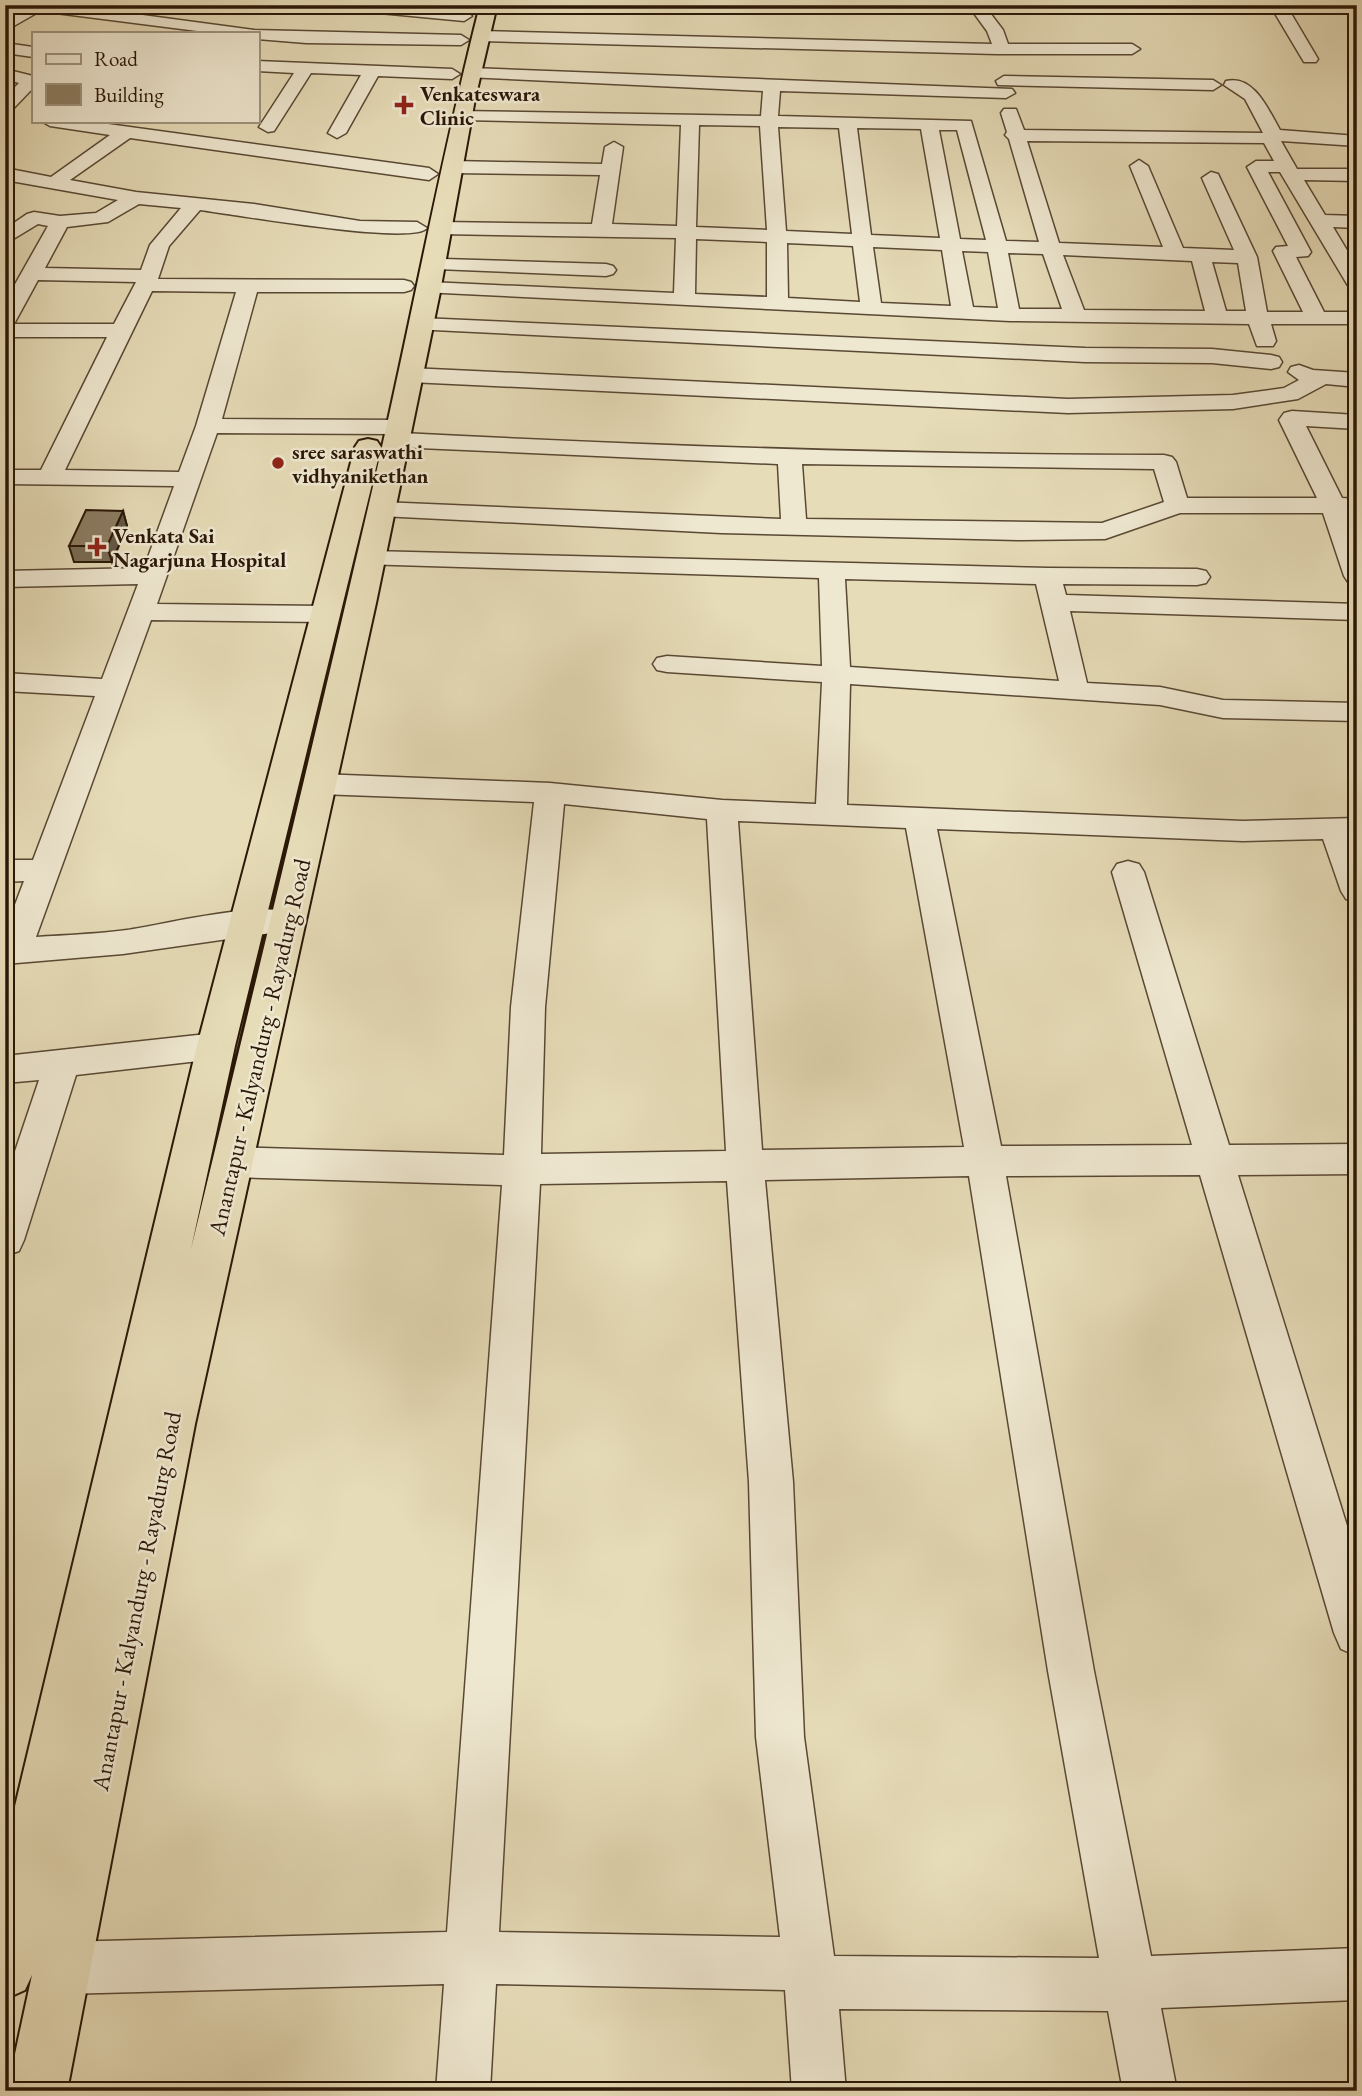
<svg xmlns="http://www.w3.org/2000/svg" width="1362" height="2096" font-family="'EB Garamond',serif">
  <style>
    .lines { fill: none; stroke-linecap: round; stroke-linejoin: round }
    .street-casing { stroke: #594833; stroke-width: 3 }
    .highway-casing { stroke: #2a1707; stroke-width: 4 }
    .street { fill: #efe8d1; fill-rule: evenodd }
    .highway { fill: #e6dcb8; fill-rule: evenodd }
    .wall { fill: #786c55; stroke: #2a1707; stroke-width: 2 }
    .shaded-wall { fill: #625845; stroke: #2a1707; stroke-width: 2 }
    .building { fill: #8c7d63; stroke: #2a1707; stroke-width: 2 }
    .poi-dot { fill: #8f2418; stroke: #efe8d1; stroke-width: 2.5 }
    .labels { text-anchor: middle; dominant-baseline: central; stroke-width: 5; stroke-linejoin: round; paint-order: stroke }
    .far-poi-label { font-size: 21px; font-weight: bold; fill: #2a1707; stroke: #efe8d1; text-anchor: start }
    .street-label { font-size: 24px; fill: #2a1707; stroke: #efe8d1 }
  </style>
  <rect width="100%" height="100%" fill="#e6dcb8"/>
  <filter id="stains"><feTurbulence type="fractalNoise" baseFrequency=".00286" numOctaves="4"/><feColorMatrix values="0 0 0 0 .2 0 0 0 0 .09 0 0 0 0 .02 0 0 0 .5 -.17"/></filter>
  <radialGradient id="worn" r=".72"><stop offset=".6" stop-color="#630" stop-opacity="0"/><stop offset="1" stop-color="#630" stop-opacity=".3"/></radialGradient>
  <g class="lines">
    <g class="street-casing">
      <path id="street" d="M28 5H68L254 30 461 35 469 40 461 45 306 43 257 39V33H213L40 11 5 31V19Z
        M340 5H400L464 11 472 16 464 21 348 10Z
        M968 5H984L1003 30 1008 44H1132L1140 49 1132 54H997L481 41 473 36 481 31 992 44 987 31Z
        M1270 5H1286L1318 59 1316 62H1304Z
        M5 43 33 47V57L5 53Z
        M257 61 452 69 460 74 452 79 378 76 346 133 337 138 328 133 361 75 311 73 274 131 268 132 259 127 294 73 257 71Z
        M472 68 1012 89 1015 93 1006 98 780 91 778 116 971 121 1006 241 1039 242 1009 139 1005 135 1007 132 1001 113 1004 109H1016L1024 130 1263 133 1245 99 1224 85 1226 81C1254 74 1269 111 1280 130L1357 136V146L1281 141 1297 169H1357V181L1304 180 1325 215 1357 216V228L1333 227 1357 267V290L1350 288 1347 284 1280 172H1268L1311 252 1308 256 1296 257 1324 312H1357V324H1271L1276 341 1273 346H1257L1249 324 1010 321 422 292 419 288 422 284 429 282 674 293 676 238 441 234 431 228 441 222 592 224 600 175 453 173 444 167 453 161 602 164 605 147 614 142 623 147 612 224 677 226 681 125 463 120 454 115 457 111 761 116 763 91 466 77 464 73 466 69ZM699 125 760 126 767 230 696 227ZM778 127 839 128 852 234 786 231ZM857 128 921 129 940 238 871 235ZM939 130H957L986 240 960 239ZM1027 141 1264 143 1274 161H1256L1247 167 1288 246 1276 247 1273 251 1303 312H1267L1257 257 1218 174 1211 172 1202 178 1234 250 1183 248 1148 166 1139 160 1130 166 1163 247 1059 243ZM696 239 767 242V297L695 294ZM787 243 853 246 860 302 788 298ZM873 247 942 250 951 306 881 303ZM962 251 988 252 998 308 973 307ZM1008 253 1043 254 1062 309H1019ZM1063 255 1192 261 1205 311 1084 310ZM1212 262 1238 263 1246 311H1226Z
        M5 69 33 76V88L11 111 5 112V97L19 83 5 79Z
        M1004 76 1213 80 1221 85 1213 90 998 85 996 81Z
        M41 121H86L429 168 438 174 429 180 130 138 70 180 136 192 254 204 360 221 417 222 427 228C413 246 232 214 200 210L169 246 158 279 404 280 411 282 414 286 411 290 404 292H257L222 419 399 420 407 422 411 427 402 433C656 446 910 455 1164 455L1172 457 1176 462 1187 498H1317L1279 420 1284 413 1292 411 1357 415V429L1306 426 1342 498 1357 499V513H1348L1357 538V584L1348 582 1344 576 1323 513H1180L1105 539 1021 540 721 533 381 516 372 514 369 509 372 504 381 502 781 519 778 464 396 447 388 445 384 440 392 434 217 433 157 604 326 606 335 608 339 614 335 620 326 622 151 620 36 937C66 935 97 934 127 930 172 923 257 901 299 913L303 921 299 929 123 954 5 964V931L24 881 5 882V860H33L95 696 5 691V673L102 679 138 584 5 587V571L144 568 174 486 5 484V470H41L107 337H5V302L48 226 38 224 5 244V229L27 214 34 212 60 216 96 213 118 200 5 180V168L51 177 110 135 50 126ZM139 204 181 208 150 245 141 270 45 268 67 227 108 222ZM38 280 136 282 114 324H14ZM152 291 236 292 196 426 179 472 65 470ZM802 464 1154 469 1164 502 1102 523 806 519Z
        M444 259 606 264 613 266 616 270 613 274 606 276 437 269 434 265 437 261Z
        M421 318 1085 348 1212 349 1271 355 1279 357 1282 362 1279 367 1271 369 1212 363 1085 362 413 329 410 324 413 319Z
        M1299 365 1313 370 1357 373V387L1326 384 1298 399 1233 409 1068 413 410 382 402 380 399 375 402 370 410 368 1068 399 1233 395 1284 388 1299 380 1288 372 1291 367Z
        M371 551 1048 568 1197 569 1206 571 1210 577 1206 583 1197 585 1063 584 1066 595 1357 604V620L1070 611 1087 683 1160 687 1223 700 1357 703V721L1223 718 1160 705 850 684 847 805 1243 821 1357 818V838H1354L1357 846V902L1346 899 1341 891 1323 839 1243 841 937 829 1001 1146 1192 1145 1112 872 1117 864 1128 861 1139 864 1144 872 1229 1145 1357 1144V1174L1238 1175 1357 1558V1656L1341 1649 1334 1633 1200 1175 1006 1176 1094 1671 1151 1956 1357 1948V2000L1161 2008 1177 2091H1123L1108 2011 839 2009 846 2091H792L785 1990 496 1984 490 2091H436L444 1984 62 1994 44 1986 36 1968 44 1950 62 1942 447 1932 502 1185 232 1177 219 1173 213 1162 219 1151 232 1147 504 1155 511 1007 534 802 319 794 308 791 304 784 308 777 319 774 550 783 722 800 816 804 822 682 667 672 657 670 653 664 657 658 667 656 822 666 819 578 362 564 358 559 362 554ZM845 579 1036 584 1059 681 850 667ZM564 804 707 819 726 1151 541 1154 545 1007ZM738 821 906 828 964 1147 762 1150ZM969 1176 1048 1671 1099 1958 834 1956 804 1737 793 1482 765 1180ZM727 1181 749 1482 756 1737 780 1937 499 1932 540 1184Z
        M216 1033 228 1037 233 1046 228 1055 216 1059 76 1075 24 1240 19 1251 5 1256V1181L39 1080 5 1083V1056Z"/>
    </g>
    <g class="highway-casing">
      <path id="highway" d="M480 5H497L475 99 440 292 376 603 195 1424 67 2091H7L32 1975 25 1990 5 1999V1848L197 1046 355 447 359 441 368 439 377 441 381 447 235 1046 191 1249C255 985 319 721 380 456 414 306 442 154 480 5Z"/>
    </g>
    <use href="#street" class="street"/>
    <use href="#highway" class="highway"/>
  </g>
  <path class="wall" d="M123 511 127 526 112 562H74L69 546Z"/>
  <path class="shaded-wall" d="M123 511 127 526 112 562 107 546Z"/>
  <path class="building" d="M86 510 123 511 107 546H69Z"/>
  <g class="poi-dot">
    <path d="M400.5 94.5h7v7h7v7h-7v7h-7v-7h-7v-7h7z"/>
    <circle cx="278" cy="463" r="7"/>
    <path d="M93.5 536.5h7v7h7v7h-7v7h-7v-7h-7v-7h7z"/>
  </g>
  <g class="labels">
    <g class="far-poi-label">
      <text x="420" y="93">Venkateswara<tspan x="420" dy="24">Clinic</tspan></text>
      <text x="292" y="451">sree saraswathi<tspan x="292" dy="24">vidhyanikethan</tspan></text>
      <text x="113" y="535">Venkata Sai<tspan x="113" dy="24">Nagarjuna Hospital</tspan></text>
    </g>
    <g class="street-label">
      <text transform="translate(259 1047) rotate(-77)">Anantapur - Kalyandurg - Rayadurg Road</text>
      <text transform="translate(136 1601) rotate(-79)">Anantapur - Kalyandurg - Rayadurg Road</text>
    </g>
  </g>
  <rect width="1362" height="2096" fill="none" stroke="#e6dcb8" stroke-width="28"/>
  <rect x="7" y="7" width="1348" height="2082" fill="none" stroke="#2a1707" stroke-width="3.5"/>
  <rect x="14" y="14" width="1334" height="2068" fill="none" stroke="#2a1707" stroke-width="2"/>
  <rect x="32" y="32" width="228" height="91" fill="#efe8d1" stroke="#a09480" stroke-width="2"/>
  <rect x="46" y="54" width="35" height="10" fill="#efe8d1" stroke="#a09480" stroke-width="2"/>
  <text x="94" y="66" font-size="21" fill="#2a1707">Road</text>
  <rect x="46" y="84" width="35" height="21" fill="#8c7d63" stroke="#a09480" stroke-width="2"/>
  <text x="94" y="102" font-size="21" fill="#2a1707">Building</text>
  <rect width="100%" height="100%" filter="url(#stains)"/>
  <rect width="100%" height="100%" fill="url(#worn)"/>
</svg>
